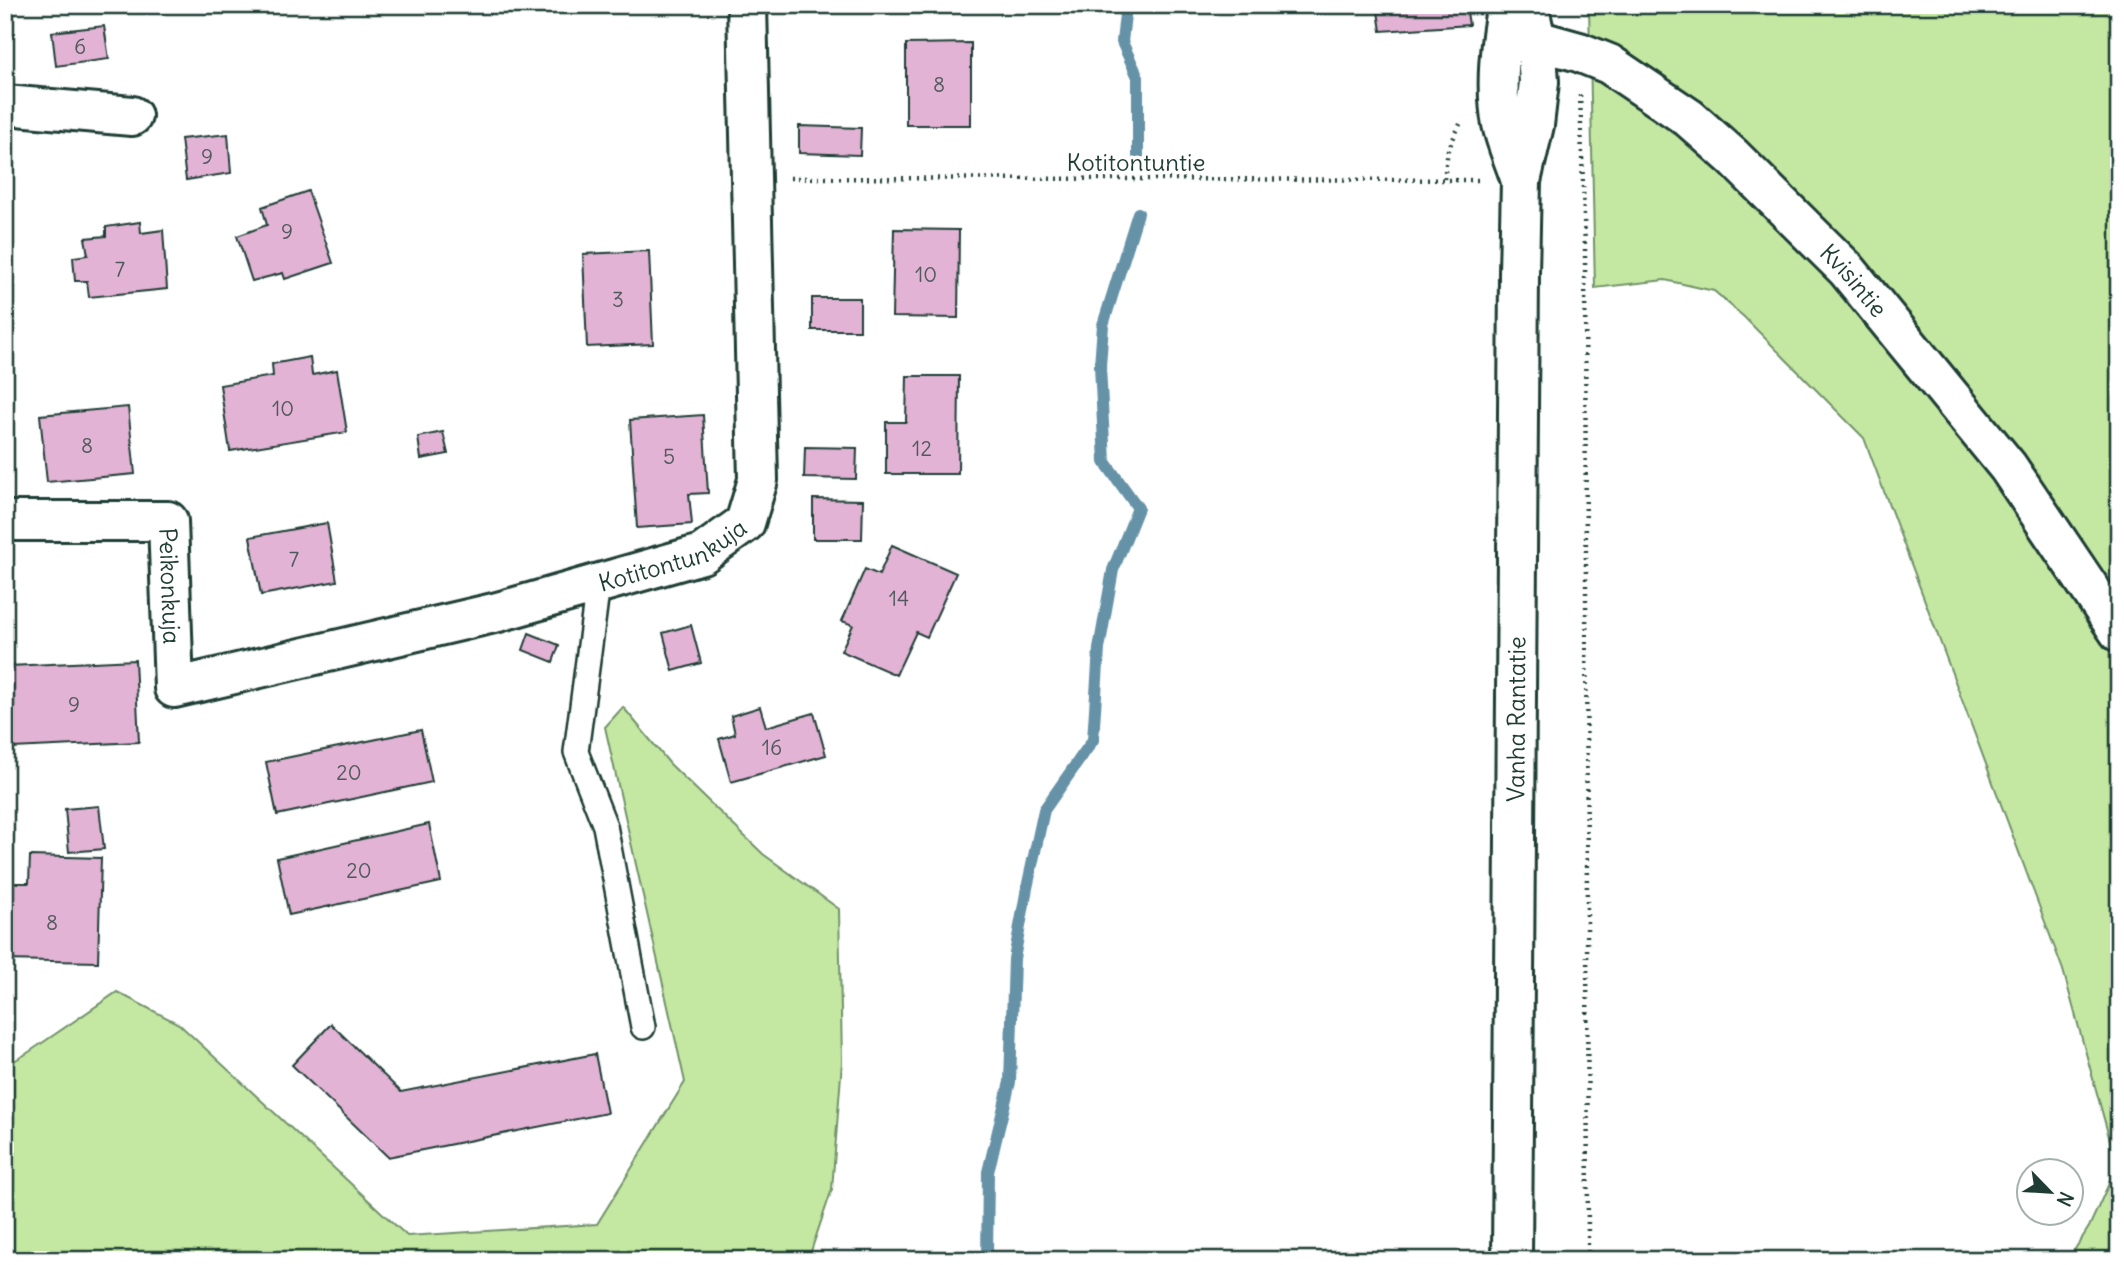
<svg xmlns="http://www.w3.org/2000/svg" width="2124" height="1265" font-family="Delius,sans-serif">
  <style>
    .green { fill: #c4e8a2; stroke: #72926b; stroke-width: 2 }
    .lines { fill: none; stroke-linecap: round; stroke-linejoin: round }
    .stream { stroke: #6692a7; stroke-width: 12 }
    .building { fill: #e2b3d5; stroke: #1f3d34; stroke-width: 2 }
    .service-casing { stroke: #1f3d34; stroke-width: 28 }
    .minor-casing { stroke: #1f3d34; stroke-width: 44 }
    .secondary-casing { stroke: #1f3d34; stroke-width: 44 }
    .path { stroke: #1f3d34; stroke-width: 4.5; stroke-dasharray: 2 5; stroke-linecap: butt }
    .service { stroke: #fff; stroke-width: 23 }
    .minor { stroke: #fff; stroke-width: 38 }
    .secondary { stroke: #fff; stroke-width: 38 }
    .labels { text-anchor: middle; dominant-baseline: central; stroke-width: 7; stroke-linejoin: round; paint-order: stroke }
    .number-label { font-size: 21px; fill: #505a5c }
    .street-label { font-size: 24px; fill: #1f3d34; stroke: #fff }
  </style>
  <rect width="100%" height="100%" fill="#fff"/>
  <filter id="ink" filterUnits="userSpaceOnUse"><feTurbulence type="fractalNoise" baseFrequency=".0143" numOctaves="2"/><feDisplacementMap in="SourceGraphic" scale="14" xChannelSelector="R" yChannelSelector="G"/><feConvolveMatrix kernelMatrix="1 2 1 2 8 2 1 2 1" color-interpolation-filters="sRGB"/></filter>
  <g filter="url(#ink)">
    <path class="green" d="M1589 5H2119V1260H2068L2089 1227 2117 1166 2063 970 1864 438 1744 317 1714 291 1665 280 1595 288Z
      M623 707 670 764 763 854 839 909 842 1062 832 1189 808 1260H11L5 1252V1066L26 1054 117 992 179 1024 407 1236 597 1224 685 1082 605 727Z"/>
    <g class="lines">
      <path class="stream" d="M1126 5 1122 42 1138 77V156
        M987 1260 988 1172 1010 1082 1014 959 1027 888 1044 810 1093 740 1099 649 1113 570 1138 508 1105 462 1100 366 1103 325 1138 213"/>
    </g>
    <path class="building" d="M1377 5H1466L1469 25 1381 31Z
      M104 26 109 59 56 66 52 32Z
      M971 43V125H906V44Z
      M799 126 861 128 860 155 799 153Z
      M228 134 231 173 186 180 181 139Z
      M308 191 333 263 285 279 283 273 252 281 237 236 267 225 262 207Z
      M140 222 141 233 163 230 167 289 89 297 87 281H75L73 257 88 255 85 238 106 236V227Z
      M894 229 959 230 958 318 892 317Z
      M649 251 653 344 587 347 583 254Z
      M812 298H860V330H812Z
      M310 357 312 375 337 370 347 432 230 451 220 385 273 376 272 364Z
      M907 376H959L958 474H886V422H906Z
      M128 407 135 474 47 482 40 415Z
      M703 415 708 493 689 494 692 524 637 528 630 420Z
      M443 432 448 454 421 459 418 437Z
      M805 447 857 448 856 479 804 478Z
      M813 499 863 500 862 539H813Z
      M327 523 337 581 261 595 250 537Z
      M892 545 956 573 927 637 916 632 896 675 841 651 853 625 842 621 865 569 879 575Z
      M691 625 701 663 673 671 663 633Z
      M529 633 559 645 553 662 523 650Z
      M135 660 139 742 13 748 9 666Z
      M760 707 766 727 814 713 826 755 731 782 719 739 735 734 731 716Z
      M421 730 432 782 277 815 266 762Z
      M99 806 104 849 69 852 65 809Z
      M429 824 441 882 289 915 277 858Z
      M30 856 101 858 98 962 5 960V883H29Z
      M331 1024 401 1092 595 1054 607 1113 388 1157 292 1065Z"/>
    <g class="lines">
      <g class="service-casing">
        <path id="service" d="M598 584 576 752 605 826 643 1027"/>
      </g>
      <g class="minor-casing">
        <g id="minor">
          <path id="s1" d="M1505 40H1536L1579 52 1609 64 1689 118 1733 157 1847 270 2008 467 2119 632"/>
          <path d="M5 105 132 116"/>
          <path id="s2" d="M5 521H168L174 688 498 612 702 554 745 523 758 480 747 5"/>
        </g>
      </g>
      <g class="secondary-casing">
        <g id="secondary">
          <path d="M1507 5C1500 40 1495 89 1502 124 1506 143 1515 162 1521 181"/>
          <path id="s3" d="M1512 1260 1519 273 1521 181 1534 125 1539 82 1536 40 1528 5"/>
        </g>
      </g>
      <path class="path" d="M1580 95 1585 247 1588 1260
        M790 178 1481 180
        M1444 179 1448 150 1461 122"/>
      <use href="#service" class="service"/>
      <use href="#minor" class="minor"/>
      <use href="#secondary" class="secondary"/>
    </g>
  </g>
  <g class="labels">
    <g class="number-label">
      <text x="80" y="46">6</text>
      <text x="939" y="84">8</text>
      <text x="207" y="156">9</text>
      <text x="287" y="231">9</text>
      <text x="120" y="269">7</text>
      <text x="926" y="274">10</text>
      <text x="618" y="299">3</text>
      <text x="283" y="408">10</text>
      <text x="87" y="445">8</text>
      <text x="922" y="448">12</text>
      <text x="669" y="456">5</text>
      <text x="294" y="559">7</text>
      <text x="899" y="598">14</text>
      <text x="74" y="704">9</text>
      <text x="772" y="747">16</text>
      <text x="349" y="772">20</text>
      <text x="359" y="870">20</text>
      <text x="52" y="922">8</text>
    </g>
    <g class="street-label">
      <text x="1136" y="162">Kotitontuntie</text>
      <text stroke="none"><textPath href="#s1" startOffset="436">Kvisintie</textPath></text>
      <text stroke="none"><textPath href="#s2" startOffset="847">Kotitontunkuja</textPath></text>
      <text stroke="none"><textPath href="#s2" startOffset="228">Peikonkuja</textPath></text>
      <text stroke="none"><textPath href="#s3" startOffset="541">Vanha Rantatie</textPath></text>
    </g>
  </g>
  <rect width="2124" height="1265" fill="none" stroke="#fff" stroke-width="28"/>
  <rect x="14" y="14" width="2096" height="1237" fill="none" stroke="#1f3d34" stroke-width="2.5" filter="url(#ink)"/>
  <g transform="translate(2050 1192) rotate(115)"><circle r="33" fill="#ffffff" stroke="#a5b1ae" stroke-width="2"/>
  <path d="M0-5L12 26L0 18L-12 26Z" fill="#1f3d34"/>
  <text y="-10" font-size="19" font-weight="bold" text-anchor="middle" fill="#1f3d34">N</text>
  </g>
</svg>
